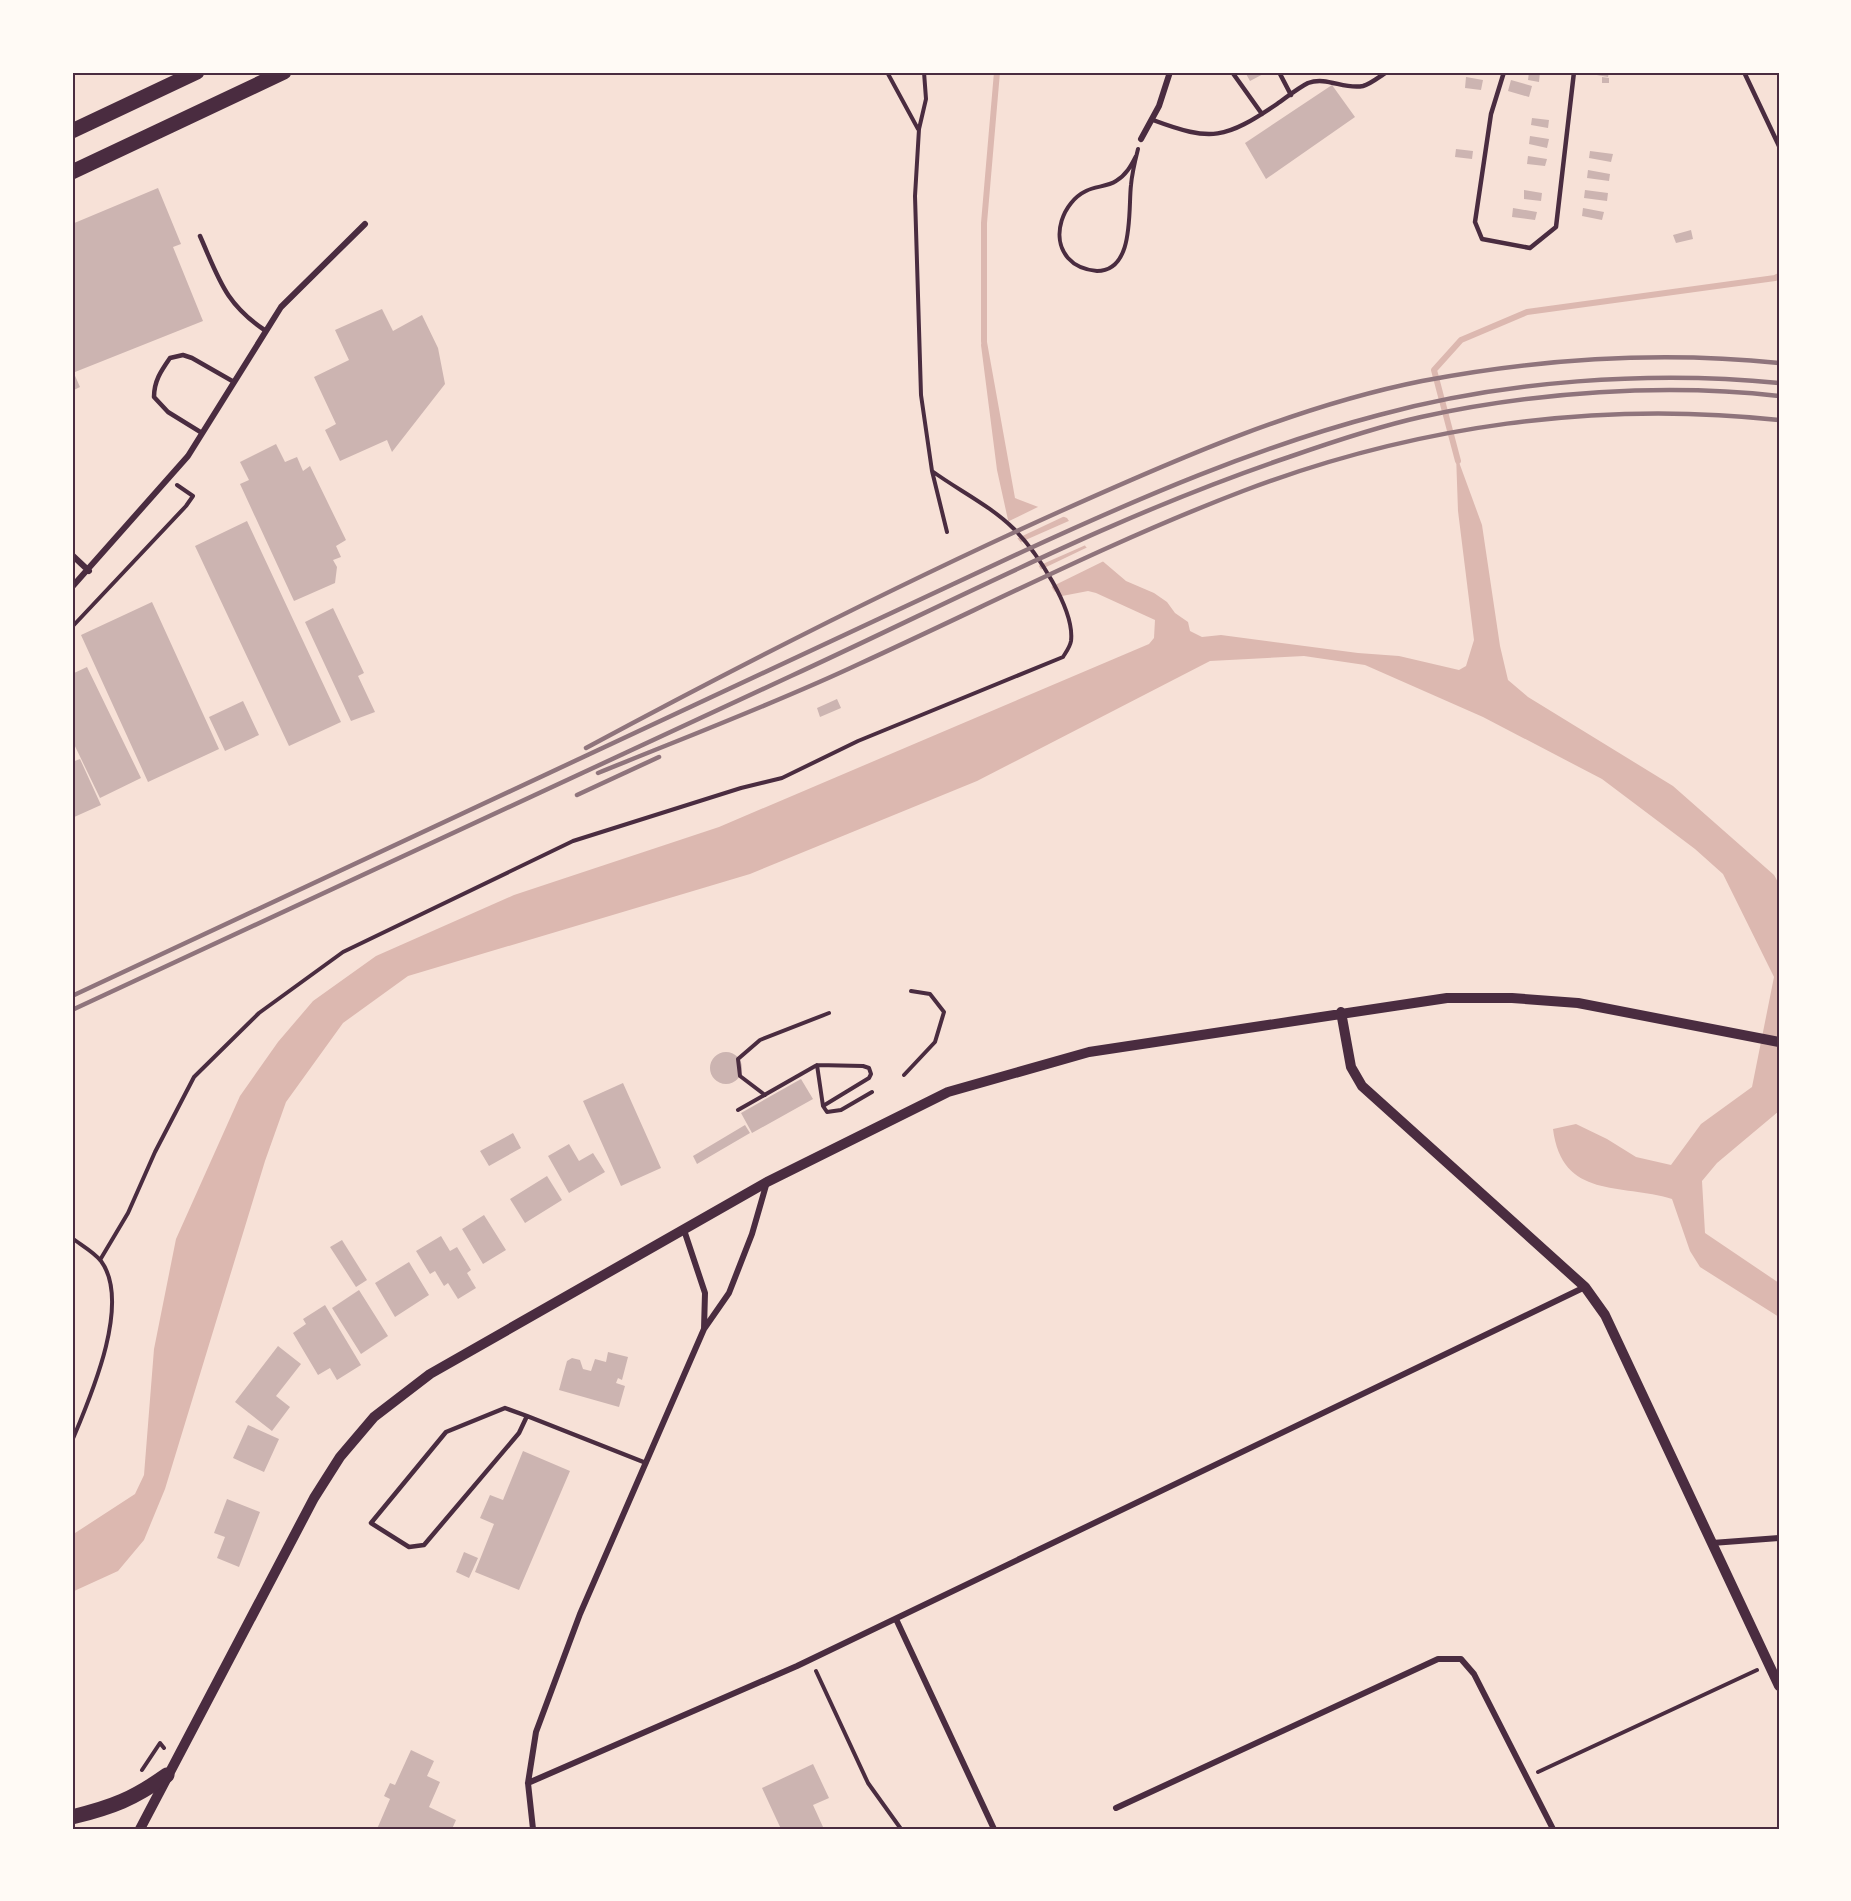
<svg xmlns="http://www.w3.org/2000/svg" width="1851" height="1901" font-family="Ubuntu,sans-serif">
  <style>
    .water { fill: #dcb8b0 }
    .pier { fill: #f7e1d7 }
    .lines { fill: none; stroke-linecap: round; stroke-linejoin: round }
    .stream { stroke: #dcb8b0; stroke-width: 6 }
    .building { fill: #ccb4b1 }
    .path { stroke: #4a2c40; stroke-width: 4 }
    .service { stroke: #4a2c40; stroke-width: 4.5 }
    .minor { stroke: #4a2c40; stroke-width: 6 }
    .tertiary { stroke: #4a2c40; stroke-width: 10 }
    .primary { stroke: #4a2c40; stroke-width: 15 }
    .rail { stroke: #8f747c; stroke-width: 4.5 }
    .neatline { fill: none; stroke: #4a2c40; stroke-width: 2 }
  </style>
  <rect width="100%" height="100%" fill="#f7e1d7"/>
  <path class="water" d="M983 333 987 342 1015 498 1067 518 1086 547 1126 581 1154 593 1167 602 1175 613 1188 622 1190 631 1202 637 1221 635 1358 653 1399 656 1459 670 1466 666 1474 640 1458 511 1456 454 1482 525 1500 646 1508 680 1528 697 1673 786 1774 875 1779 884V1111L1717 1163 1702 1181 1705 1233 1779 1283V1317L1700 1267 1690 1251 1672 1199C1621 1183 1562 1200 1553 1129L1576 1124 1607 1139 1636 1157 1671 1165 1701 1124 1752 1087 1774 977 1723 874 1695 849 1602 779 1483 717 1365 665 1304 656 1210 661 977 781 750 874 408 976 343 1023 286 1102 265 1161 165 1489 144 1540 118 1571 72 1592V1535L135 1494 144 1475 154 1349 176 1239 240 1096 278 1042 313 1001 376 956 514 895 719 827 1149 644 1154 638 1155 620 1096 593 1088 591 1062 596 1054 591 1037 563 1010 529 997 470 981 345Z"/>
  <path class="pier" d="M1042 505 1067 515 1014 540 1005 523Z
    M1071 520 1088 544 1036 567 1021 542Z
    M1090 546 1106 560 1049 588 1040 570Z"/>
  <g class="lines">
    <path class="stream" d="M984 341V223L997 72
      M1458 461 1434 370 1461 340 1527 312 1775 278 1779 276"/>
  </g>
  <path class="building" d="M1245 72H1267L1250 81Z
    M1529 72H1540L1539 82 1528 80Z
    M1591 72H1609L1608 77 1591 74Z
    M1466 77 1483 80 1481 90 1465 88Z
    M1602 77 1609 78V83H1602Z
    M1511 80 1532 86 1529 97 1508 91Z
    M1332 85 1355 117 1266 179 1245 143Z
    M1532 118 1549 120 1548 128 1531 125Z
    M1530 136 1549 139 1547 148 1529 144Z
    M1456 149 1473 151 1472 159 1455 157Z
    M1590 151 1613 154 1611 162 1589 158Z
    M1528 156 1547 159 1545 166 1527 164Z
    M1588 170 1610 174 1609 181 1587 178Z
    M158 188 181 244 173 247 203 321 75 372 72 364V224Z
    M1524 190 1542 193 1541 201 1524 199Z
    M1585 190 1608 193 1607 201 1584 198Z
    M1513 208 1537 212 1535 220 1512 217Z
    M1583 208 1604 212 1602 220 1582 216Z
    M1691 230 1693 239 1676 243 1673 235Z
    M382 309 393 331 422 315 438 348 445 384 392 452 387 440 340 461 325 430 336 424 314 377 349 360 335 330Z
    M72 369 80 387 72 391Z
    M276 444 285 462 297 457 303 471 310 466 346 540 336 546 341 557 333 560 337 567 335 583 294 601 240 484 249 480 240 462Z
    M247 521 341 722 289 746 195 546Z
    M152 602 219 749 148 782 81 635Z
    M333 608 364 673 358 676 375 712 351 721 305 622Z
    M87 667 141 778 100 798 72 740V674Z
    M837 699 841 708 820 717 817 708Z
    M243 701 259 735 225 751 209 717Z
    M80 759 101 805 72 818V762Z
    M710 1068a16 16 0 1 1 32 0a16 16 0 1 1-32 0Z
    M801 1079 813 1099 752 1133 741 1113Z
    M623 1083 661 1168 621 1186 583 1101Z
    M745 1125 750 1133 697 1164 693 1156Z
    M513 1133 521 1148 489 1166 480 1151Z
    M569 1144 579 1161 593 1153 605 1172 569 1193 548 1156Z
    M547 1176 562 1200 525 1223 510 1199Z
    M484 1215 506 1250 483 1264 462 1229Z
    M441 1236 450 1251 457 1247 471 1270 467 1273 476 1288 458 1299 448 1283 444 1286 435 1271 430 1274 416 1251Z
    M342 1240 367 1280 356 1287 330 1247Z
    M409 1262 429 1295 395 1317 375 1283Z
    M359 1290 388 1336 361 1354 332 1308Z
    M325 1305 361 1365 337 1380 330 1368 318 1375 293 1333 306 1324 303 1319Z
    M278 1346 301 1364 276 1396 290 1407 272 1431 235 1402Z
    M608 1352 628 1357 622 1380 618 1378 616 1383 625 1386 619 1407 559 1390 567 1361 572 1358 580 1360 583 1369 591 1371 595 1359 606 1362Z
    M248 1425 279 1439 264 1472 233 1458Z
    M523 1451 570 1471 519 1590 475 1572 494 1524 480 1518 490 1495 503 1500Z
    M227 1499 260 1512 239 1567 217 1558 225 1537 214 1533Z
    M464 1552 478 1558 469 1578 456 1572Z
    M411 1750 434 1761 427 1776 440 1782 429 1807 456 1820 452 1829H377L390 1799 384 1796 390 1783 395 1785Z
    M813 1764 829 1798 813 1805 823 1827 818 1829H781L762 1788Z"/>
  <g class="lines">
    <path class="path" d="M887 72 918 129
      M924 72 926 99 919 129 915 196 921 395 932 471 947 532
      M1136 156C1131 166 1126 175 1116 181 1107 187 1095 186 1086 191 1063 202 1050 237 1068 258 1075 266 1086 270 1097 271 1135 271 1128 209 1131 185 1132 173 1135 161 1138 149
      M72 627 186 506 193 496 177 485
      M904 1075 935 1042 944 1012 930 994 911 991
      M765 1095 740 1076 738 1059 760 1040 829 1013
      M823 1106 827 1112 841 1110 872 1092
      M738 1110 817 1065 863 1066 869 1068 871 1074 869 1078 823 1106 817 1065
      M72 1238C81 1245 94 1252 101 1261 132 1303 90 1398 72 1441
      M100 1260 128 1213 155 1152 194 1077 259 1013 343 952 573 841 741 788 782 778 858 741 1063 657C1066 652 1070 647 1071 641 1075 609 1036 551 1014 529 991 506 958 490 932 471
      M816 1671 868 1783 901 1829
      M142 1770 160 1743 164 1748
      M1538 1772 1757 1670"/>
    <path class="service" d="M1232 72 1262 114
      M1279 72 1291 95
      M1504 72 1491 114 1475 222 1482 239 1530 248 1556 227 1574 72
      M1744 72 1779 146
      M1153 120C1212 142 1225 139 1277 104 1287 97 1298 88 1308 83 1327 76 1344 90 1363 86 1371 84 1380 76 1387 72
      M200 236C219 279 225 304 266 331
      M202 433 168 412 154 397C154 381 161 371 170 358L183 355 192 358 234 382
      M527 1416 505 1408 446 1432 371 1523 409 1547 424 1545 519 1433 527 1416 646 1463"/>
    <path class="minor" d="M1141 139 1159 106 1170 72
      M72 555 89 571
      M72 587 188 456 281 307 365 224
      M684 1230 705 1293 704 1329
      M1712 1543 1779 1538
      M896 1619 994 1829
      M528 1783 797 1666 1585 1287
      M1116 1808 1438 1659H1461L1474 1674 1553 1829
      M533 1829 528 1783 536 1732 580 1614 704 1329 729 1293 752 1234 767 1182"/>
    <path class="tertiary" d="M1341 1012 1351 1067 1362 1086 1585 1287 1605 1315 1779 1686
      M140 1829 314 1498 340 1457 374 1417 430 1374 767 1182 948 1092 1089 1052 1447 998H1512L1578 1003 1779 1042"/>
    <path class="primary" d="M72 131 197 72
      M72 172 284 72
      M72 1817C113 1807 133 1799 167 1775"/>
    <path class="rail" d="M586 748C742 664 899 584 1061 511 1177 459 1297 406 1422 381 1538 359 1661 351 1779 363
      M598 773C686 737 774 704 859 664 986 606 1112 541 1243 491 1414 426 1597 400 1779 420
      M577 795 659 757
      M72 996 1024 551C1139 498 1257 447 1379 415 1504 381 1650 370 1779 383
      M72 1010C312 899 551 786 791 676 956 600 1116 515 1289 457 1332 442 1376 427 1421 417 1534 392 1664 383 1779 396"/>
  </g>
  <rect width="1851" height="1901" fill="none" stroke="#fffaf5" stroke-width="147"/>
  <rect x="74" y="74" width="1704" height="1754" class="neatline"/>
</svg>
